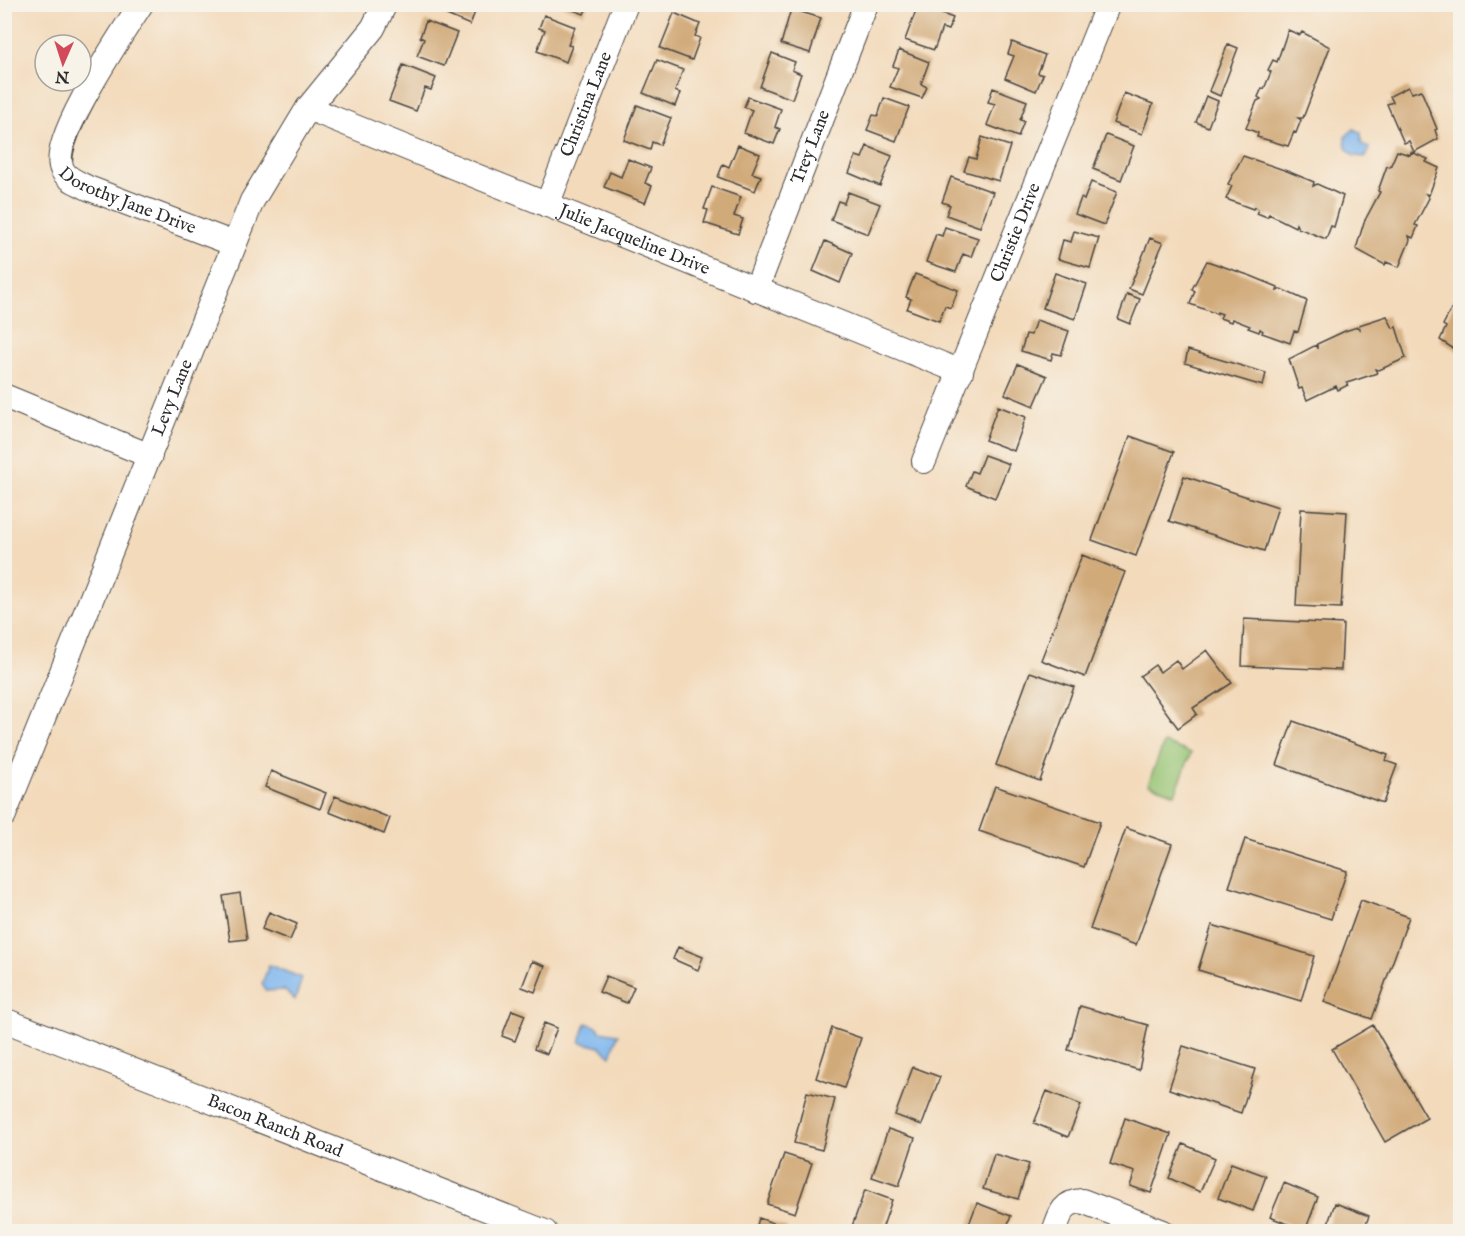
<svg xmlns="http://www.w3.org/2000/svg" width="1465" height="1236" font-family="'IM FELL English',serif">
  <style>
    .green { fill: #94c372; stroke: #60774e; stroke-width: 1.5 }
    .water { fill: #80b7ef; stroke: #56718d; stroke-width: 1.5 }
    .building { fill: #d1aa7a }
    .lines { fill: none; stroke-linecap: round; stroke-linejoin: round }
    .minor-casing { stroke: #494541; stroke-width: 26 }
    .minor { stroke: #fff; stroke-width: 24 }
    .labels { text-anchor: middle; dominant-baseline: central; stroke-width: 6; stroke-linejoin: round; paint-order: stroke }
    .street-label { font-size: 18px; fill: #2b2b2b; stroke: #f7f3e8 }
  </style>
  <rect width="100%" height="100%" fill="#f7f3e8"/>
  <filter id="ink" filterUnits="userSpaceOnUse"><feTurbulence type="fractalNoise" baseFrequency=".0167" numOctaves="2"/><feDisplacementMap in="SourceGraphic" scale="12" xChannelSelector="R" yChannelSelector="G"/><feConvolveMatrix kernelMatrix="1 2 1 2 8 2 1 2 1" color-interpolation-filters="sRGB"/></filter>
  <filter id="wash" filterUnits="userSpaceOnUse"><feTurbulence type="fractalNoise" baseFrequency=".008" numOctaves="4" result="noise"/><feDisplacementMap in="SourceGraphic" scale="24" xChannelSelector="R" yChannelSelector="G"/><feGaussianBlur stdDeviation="1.35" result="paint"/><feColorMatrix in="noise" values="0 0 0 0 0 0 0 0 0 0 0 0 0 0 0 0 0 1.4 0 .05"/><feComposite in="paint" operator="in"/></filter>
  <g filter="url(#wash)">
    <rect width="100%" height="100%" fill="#f3dabb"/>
    <path class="green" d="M1164 743 1191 753 1175 794 1148 784Z"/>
    <path class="water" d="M1354 129 1361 133V143L1370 149 1366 157 1354 156 1346 148 1345 137Z
      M269 965 302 978 295 1000 284 990 266 991 262 984Z
      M586 1023 598 1027 600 1031 618 1034 611 1056 600 1047 580 1042Z"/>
    <g id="blocks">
      <path class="building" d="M437 4H478L470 25 435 10Z
        M560 5H588L584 14Z
        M918 5 953 18 948 30 942 28 934 50 905 40Z
        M791 9 821 18 810 53 781 44Z
        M674 13 700 24 695 36 700 38 692 60 660 48Z
        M544 15 575 27 568 45 572 46 566 62 537 51 545 30 539 28Z
        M426 21 457 33 444 66 417 56 424 39 420 37Z
        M1288 30 1300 35 1302 32 1330 47 1303 118H1298L1301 120 1296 133 1294 132 1288 146 1257 137 1258 133 1246 128 1257 101 1261 99 1258 97 1262 88 1264 89 1271 72 1268 70 1273 60 1277 62Z
        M1012 42 1045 55 1038 73 1043 75 1036 91 1005 78 1014 56 1008 54Z
        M1228 44 1238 48 1220 96 1209 91Z
        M899 50 929 62 921 84 927 87 922 98 890 87 898 68 893 66Z
        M772 53 795 62 792 70 801 74 792 99 760 87Z
        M657 60 683 70 675 91 680 93 675 106 643 93Z
        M403 65 436 78 431 90 425 88 416 111 389 101Z
        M1408 87 1412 93 1421 90 1437 129 1435 130 1438 139 1414 152 1409 141 1404 143 1387 104 1393 102 1390 96Z
        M993 88 1027 101 1020 120 1024 121 1018 137 987 125 995 104 988 102Z
        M1124 93 1153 104 1142 134 1113 123Z
        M1206 96 1218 101 1208 127 1196 122Z
        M748 97 781 109 775 127 780 129 774 144 744 133 752 110 744 107Z
        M884 98 909 107 896 141 867 130 873 115 878 116Z
        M637 105 671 118 660 145 652 142 650 150 624 140Z
        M1106 135 1134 146 1121 180 1093 169Z
        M982 137 1010 146 999 181 964 171 969 157 976 159Z
        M738 145 760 154 752 173 761 176 755 191 718 177 723 164 729 167Z
        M867 146 892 156 880 186 849 173 856 156 862 158Z
        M1397 151 1410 155 1411 152 1428 159 1426 162 1439 168 1429 195 1426 194 1429 198 1415 225 1418 226 1413 238 1409 236 1410 240 1399 267 1386 262 1385 265 1356 249 1364 222 1380 192 1378 191 1387 166 1390 167Z
        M1243 156 1287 171 1314 182 1313 186 1317 184 1343 196 1334 227 1331 226 1326 239 1298 228 1296 224 1295 227 1269 214 1267 217 1257 213 1258 209 1254 207 1253 209 1226 199 1232 186 1228 184Z
        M628 159 651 168 645 183 652 186 645 203 604 187 610 172 621 177Z
        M951 177 993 192 980 227 946 215 950 205 942 202Z
        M1091 182 1117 192 1104 225 1075 214 1081 198 1084 200Z
        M712 187 741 197 734 216 743 219 738 234 704 223 708 210 704 209Z
        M848 192 880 204 868 234 831 220 838 201 844 203Z
        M945 227 978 238 971 257 963 254 956 272 926 262 936 234 942 236Z
        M1074 231 1099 238 1090 268 1058 259 1063 240 1071 242Z
        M1150 238 1163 243 1142 294 1129 289Z
        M825 241 852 253 840 283 813 271Z
        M1207 261 1251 276 1278 287 1277 291 1281 289 1307 301 1298 332 1294 331 1290 343 1262 333 1263 331 1260 329 1259 332 1248 328 1250 326 1232 319 1231 322 1220 318 1222 314 1217 312V314L1190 304 1195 291 1192 289Z
        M1055 273 1087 284 1075 319 1043 308Z
        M915 274 958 290 951 308 945 306 939 321 907 309 911 299 906 297Z
        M1460 292V353L1440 340 1446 327 1443 325Z
        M1127 294 1140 299 1130 324 1118 319Z
        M1387 316 1393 328 1396 327 1406 358 1379 370 1375 369 1377 373 1347 383 1348 385 1338 390 1336 386 1307 400 1302 388 1299 389 1289 359 1316 345 1317 349V344L1345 331 1357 327 1360 329 1359 325Z
        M1036 320 1069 331 1061 355 1053 353 1051 360 1021 351 1026 334 1031 335Z
        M1188 350 1266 373 1263 386 1185 363Z
        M1018 364 1047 376 1034 406 1005 394Z
        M998 406 1026 417 1014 451 985 440Z
        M1130 436 1174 452 1136 556 1092 540Z
        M984 455 1009 464 995 498 966 486 972 471 977 473Z
        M1184 476 1278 507 1264 551 1169 521Z
        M1301 509 1347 512 1341 608 1296 606Z
        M1082 555 1125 572 1085 677 1041 660Z
        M1244 619 1343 624 1341 670 1242 666Z
        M1207 650 1232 683 1193 708 1197 714 1178 728 1140 676 1155 665 1160 672 1176 660 1182 669Z
        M1030 672 1074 687 1040 781 996 765Z
        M1293 721 1388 755 1386 761 1397 765 1383 803 1277 765Z
        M271 771 326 793 320 809 265 787Z
        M995 786 1100 822 1084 867 979 831Z
        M335 796 390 818 384 834 329 812Z
        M1126 828 1172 844 1136 945 1090 929Z
        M1245 839 1347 871 1331 919 1229 887Z
        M240 893 247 939 230 941 223 896Z
        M1361 900 1409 917 1372 1019 1324 1002Z
        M269 912 297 924 290 940 262 929Z
        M1212 925 1314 956 1301 1001 1198 970Z
        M678 947 703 957 698 970 673 959Z
        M532 961 545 966 535 992 522 987Z
        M606 976 634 987 627 1003 599 992Z
        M1080 1006 1148 1025 1139 1070 1068 1050Z
        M512 1010 525 1015 515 1041 502 1036Z
        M544 1023 557 1028 547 1054 534 1049Z
        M1373 1025 1427 1118 1385 1142 1332 1049Z
        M832 1028 861 1038 844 1088 816 1078Z
        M1183 1046 1255 1069 1241 1113 1169 1089Z
        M913 1067 940 1077 922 1125 895 1115Z
        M1047 1091 1081 1105 1068 1137 1034 1123Z
        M807 1092 835 1099 822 1150 794 1143Z
        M1125 1118 1171 1134 1151 1193 1130 1186 1135 1172 1110 1164Z
        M888 1129 915 1138 899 1186 872 1177Z
        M1183 1144 1215 1158 1200 1192 1169 1178Z
        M784 1154 812 1163 795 1213 767 1204Z
        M994 1154 1029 1164 1018 1199 983 1189Z
        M1231 1163 1266 1176 1253 1211 1218 1198Z
        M1284 1183 1318 1197 1305 1231 1270 1217Z
        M865 1190 892 1200 882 1229 888 1232H850Z
        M977 1203 1011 1216 1005 1232H966Z
        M1335 1203 1369 1216 1363 1232H1325Z
        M759 1218 787 1228 786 1232H755Z"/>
    </g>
  </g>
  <g filter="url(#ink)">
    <use href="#blocks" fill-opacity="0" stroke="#494541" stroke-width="1.5"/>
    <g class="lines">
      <g class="minor-casing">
        <g id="minor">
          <path id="s1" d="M141 4C124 31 48 142 62 169 66 179 79 183 88 188L234 244"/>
          <path id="s2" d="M308 108 961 372"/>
          <path id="s3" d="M547 205 626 4"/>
          <path id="s4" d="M756 290 866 4"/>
          <path d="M4 396 150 456"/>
          <path id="s5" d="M924 461 1108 4"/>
          <path id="s6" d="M4 815 252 201 308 108 373 28 385 4"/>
          <path id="s7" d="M4 1020 545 1232"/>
          <path d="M1054 1232C1060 1215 1062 1202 1082 1201L1163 1232"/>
        </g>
      </g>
      <use href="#minor" class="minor"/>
    </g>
  </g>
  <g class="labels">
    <g class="street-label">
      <text stroke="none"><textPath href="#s3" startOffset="108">Christina Lane</textPath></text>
      <text stroke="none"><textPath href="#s4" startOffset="153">Trey Lane</textPath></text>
      <text stroke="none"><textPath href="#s1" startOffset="260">Dorothy Jane Drive</textPath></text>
      <text stroke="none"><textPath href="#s5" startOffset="246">Christie Drive</textPath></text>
      <text stroke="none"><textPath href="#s2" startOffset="352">Julie Jacqueline Drive</textPath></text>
      <text stroke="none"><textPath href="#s6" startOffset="450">Levy Lane</textPath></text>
      <text stroke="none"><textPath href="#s7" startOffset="291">Bacon Ranch Road</textPath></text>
    </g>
  </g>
  <rect width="1465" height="1236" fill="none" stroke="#f7f3e8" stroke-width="24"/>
  <g transform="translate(63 63) rotate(183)"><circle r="28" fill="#f7f3e8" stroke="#a5a39c" stroke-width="1.5"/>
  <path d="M0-4.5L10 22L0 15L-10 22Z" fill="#d1495b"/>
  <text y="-9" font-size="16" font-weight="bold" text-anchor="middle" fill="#2b2b2b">N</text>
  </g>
</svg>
